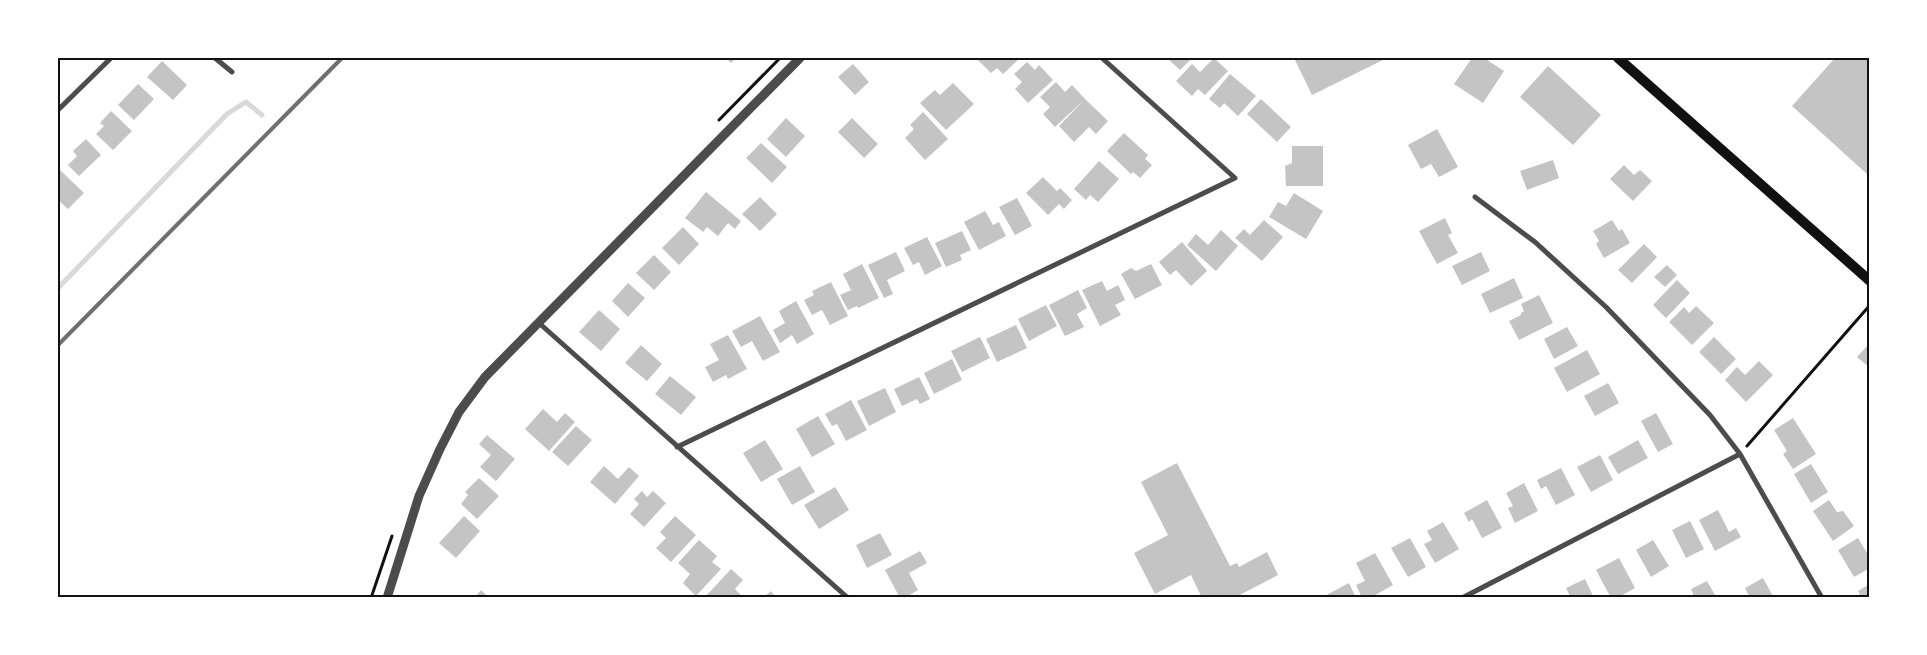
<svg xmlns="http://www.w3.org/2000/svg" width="1927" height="655" font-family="Lato,sans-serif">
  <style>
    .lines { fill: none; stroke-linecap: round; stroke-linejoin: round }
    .stream { stroke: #d9d9d9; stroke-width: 5 }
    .building { fill: #c4c4c4 }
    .path { stroke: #111; stroke-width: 3 }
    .minor { stroke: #4c4c4c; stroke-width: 5 }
    .tertiary { stroke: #4c4c4c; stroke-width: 9 }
    .secondary { stroke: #111; stroke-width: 10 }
    .rail { stroke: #707070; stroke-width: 4 }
    .neatline { fill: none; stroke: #111; stroke-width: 2 }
  </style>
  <rect width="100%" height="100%" fill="#fff"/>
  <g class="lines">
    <path class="stream" d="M58 288 227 114 246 102 262 115"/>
  </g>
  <path class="building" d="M726 58H736L731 63Z
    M976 58H1020L1003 74 997 68 991 73Z
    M1167 58H1192L1180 70Z
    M1214 58 1228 71 1205 95 1198 89 1192 96 1176 81 1192 64 1200 72Z
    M1294 58H1387L1312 95Z
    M1472 58H1484L1504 71 1483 103 1454 84Z
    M1835 58H1870L1868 175 1792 106Z
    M162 61 187 85 173 100 147 77Z
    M1027 62 1035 70 1039 65 1053 80 1028 103 1015 89 1022 82 1014 74Z
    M853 64 869 82 855 95 838 77Z
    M1548 66 1601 115 1573 145 1520 97Z
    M1230 74 1256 96 1238 116 1224 103 1220 108 1209 99Z
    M1056 82 1065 92 1072 85 1085 99 1055 127 1043 114 1050 107 1040 97Z
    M953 83 974 104 946 130 920 103 935 90 940 95Z
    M138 84 154 99 134 120 118 105Z
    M1085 99 1108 121 1096 134 1089 127 1074 142 1059 126Z
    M1261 99 1291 127 1277 142 1247 114Z
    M111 111 132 131 113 150 96 134 104 126 100 123Z
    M923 112 948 139 925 160 905 138 914 129 910 125Z
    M786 118 805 136 786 157 767 139Z
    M852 118 878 144 864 158 838 132Z
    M1437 129 1458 167 1439 177 1431 164 1421 169 1408 145Z
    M1124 133 1148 155 1145 159 1152 165 1140 178 1133 172 1131 174 1107 151Z
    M86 139 101 155 79 176 68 165 77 156 73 151Z
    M761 143 787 167 772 183 746 158Z
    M1292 146H1323V186H1286L1285 166 1292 163Z
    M1553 160 1559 178 1527 190 1520 171Z
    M1099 161 1119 179 1098 202 1090 195 1086 200 1074 189Z
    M1624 165 1634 175 1640 170 1652 181 1633 201 1610 179Z
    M58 168 84 193 68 209 58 200Z
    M1043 177 1057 191 1060 188 1072 200 1064 209 1059 204 1048 215 1026 193Z
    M706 192 741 221 735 229 728 223 718 236 707 227 703 232 685 218Z
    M1294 193 1323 211 1306 239 1269 217 1278 202 1286 206Z
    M760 197 777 214 760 231 742 214Z
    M1017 198 1032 226 1015 235 999 207Z
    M985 211 993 225 999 222 1006 236 979 250 964 222Z
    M1445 218 1452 233 1448 235 1458 253 1437 264 1419 231Z
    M1264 220 1283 237 1262 261 1235 238 1244 229 1250 235Z
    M1612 220 1619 231 1622 229 1630 243 1604 258 1596 244 1599 241 1593 231Z
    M683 227 699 244 679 265 662 248Z
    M1221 230 1238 246 1216 271 1187 245 1196 234 1208 245Z
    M962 231 971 250 960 255 962 260 946 267 935 243Z
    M927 237 942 266 925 275 919 262 913 265 904 248Z
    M1182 242 1207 271 1191 286 1176 270 1170 275 1159 262Z
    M1644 244 1657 257 1632 283 1618 270Z
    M896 252 905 271 887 280 893 294 884 298 868 265Z
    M1481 252 1490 271 1462 285 1452 266Z
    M654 255 671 272 654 290 636 273Z
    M862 264 879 298 858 308 857 306 848 310 840 295 851 290 843 274Z
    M1151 264 1162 285 1135 299 1121 274 1131 268 1136 271Z
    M1667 265 1677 275 1665 287 1654 277Z
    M1514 278 1523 298 1490 313 1481 294Z
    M1677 280 1690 293 1666 318 1653 305Z
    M1102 281 1107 291 1118 285 1125 300 1115 305 1121 315 1100 326 1082 290Z
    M831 282 848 316 830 325 822 310 812 315 804 300 814 295 812 291Z
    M628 283 645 298 628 317 612 301Z
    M1078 290 1087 308 1077 314 1084 327 1065 336 1049 305Z
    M1539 295 1553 323 1519 340 1509 321 1521 315V313L1524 311 1521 304Z
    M796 301 814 334 797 344 792 335 780 343 773 330 785 323 779 311Z
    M1046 305 1057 326 1029 341 1018 319Z
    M1696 306 1714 323 1692 345 1669 322 1684 307 1689 313Z
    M599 310 620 329 601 351 579 332Z
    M760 316 780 352 763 361 752 341 741 347 732 331Z
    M1016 325 1027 348 997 362 986 339Z
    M1567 327 1578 346 1554 359 1544 339Z
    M728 335 747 369 728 379 726 375 713 382 705 367 719 360 710 344Z
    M980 337 990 358 962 372 951 351Z
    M1714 337 1736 359 1721 374 1699 352Z
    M1870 343V368L1857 357Z
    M641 345 662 364 647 381 625 363Z
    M1587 350 1600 374 1567 392 1554 368Z
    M952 359 962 380 934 394 924 373Z
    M1759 361 1773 375 1746 402 1725 380 1737 367 1745 375Z
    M670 376 696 397 681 415 655 394Z
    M919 377 930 399 920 404 917 399 902 406 894 389Z
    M1608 383 1619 403 1595 416 1584 396Z
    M885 388 896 412 869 426 857 401Z
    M851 400 867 430 846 441 837 424 832 426 825 414Z
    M543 409 557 422 565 413 575 422 549 451 525 429Z
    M1656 413 1673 444 1658 452 1641 421Z
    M818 416 835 444 812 457 796 429Z
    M1793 418 1816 454 1793 469 1783 454 1787 451 1774 430Z
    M576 426 592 440 568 466 552 452Z
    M487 435 515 459 496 481 480 467 491 455 479 444Z
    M765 440 783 469 761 482 743 453Z
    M1638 440 1648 458 1618 474 1608 457Z
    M1600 455 1613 480 1591 492 1577 467Z
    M1177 463 1230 566 1237 563 1239 567 1267 552 1278 575 1234 598H1202L1191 575 1155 594 1134 553 1168 535 1141 482Z
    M1811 464 1828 492 1811 503 1794 474Z
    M604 466 618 479 629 467 639 476 615 504 590 482Z
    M800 466 815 492 792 505 777 479Z
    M1561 468 1575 495 1556 505 1546 486 1541 489 1537 480Z
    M479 478 499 496 477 519 461 504 468 495 465 492Z
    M1524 483 1538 511 1515 523 1508 508 1513 506 1506 493Z
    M835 487 849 510 819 529 804 505Z
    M642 491 647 497 653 491 666 503 644 527 630 514 639 504 634 499Z
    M1487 500 1502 528 1482 538 1472 519 1469 522 1464 513Z
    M1829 500 1837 512 1843 511 1854 526 1833 541 1813 511Z
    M1718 510 1729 532 1736 528 1741 537 1715 551 1699 520Z
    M464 516 480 531 456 558 439 543Z
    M675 516 696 535 671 562 656 548 666 538 660 532Z
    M1690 521 1704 549 1686 558 1672 530Z
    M1443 522 1459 549 1435 563 1424 544 1432 540 1427 531Z
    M880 533 892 555 867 568 856 545Z
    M1410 538 1426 567 1408 577 1391 548Z
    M1858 538 1867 553 1870 551V568L1854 577 1838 550Z
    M699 540 717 556 712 562 721 569 696 596 683 583 690 574 678 563Z
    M1653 540 1669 566 1651 577 1636 550Z
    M920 551 927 563 909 573 918 590 905 598H900L885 570Z
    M1375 553 1393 585 1370 598H1362L1356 585 1365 581 1356 563Z
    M1619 558 1635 588 1617 598H1611L1596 570Z
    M731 569 743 580 735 589 744 598H709L707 595Z
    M1763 578 1774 598H1750L1745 588Z
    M1585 579 1594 598H1571L1566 588Z
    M1707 581 1715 595 1710 598H1695L1691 589Z
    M1349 583 1356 598H1321Z
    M1870 584V598H1862L1858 591Z
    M481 590 489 598H474Z
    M771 591 776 598H763Z"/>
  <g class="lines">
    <path class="path" d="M719 120 780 58
      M1747 446 1870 305
      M371 598 392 536"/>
    <path class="minor" d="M215 58 232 72
      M58 110 111 58
      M1475 197 1535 242 1606 307 1710 415 1740 454 1822 598
      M539 323 848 598
      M677 447 1235 178 1102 58
      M1462 598 1740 454"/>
    <path class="tertiary" d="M387 598 419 496 440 449 459 412 485 377 800 58"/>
    <path class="secondary" d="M1618 58 1870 281"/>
    <path class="rail" d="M58 345 342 58"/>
  </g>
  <rect width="1927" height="655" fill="none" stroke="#ffffff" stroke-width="118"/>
  <rect x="59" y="59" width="1809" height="537" class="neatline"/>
</svg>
